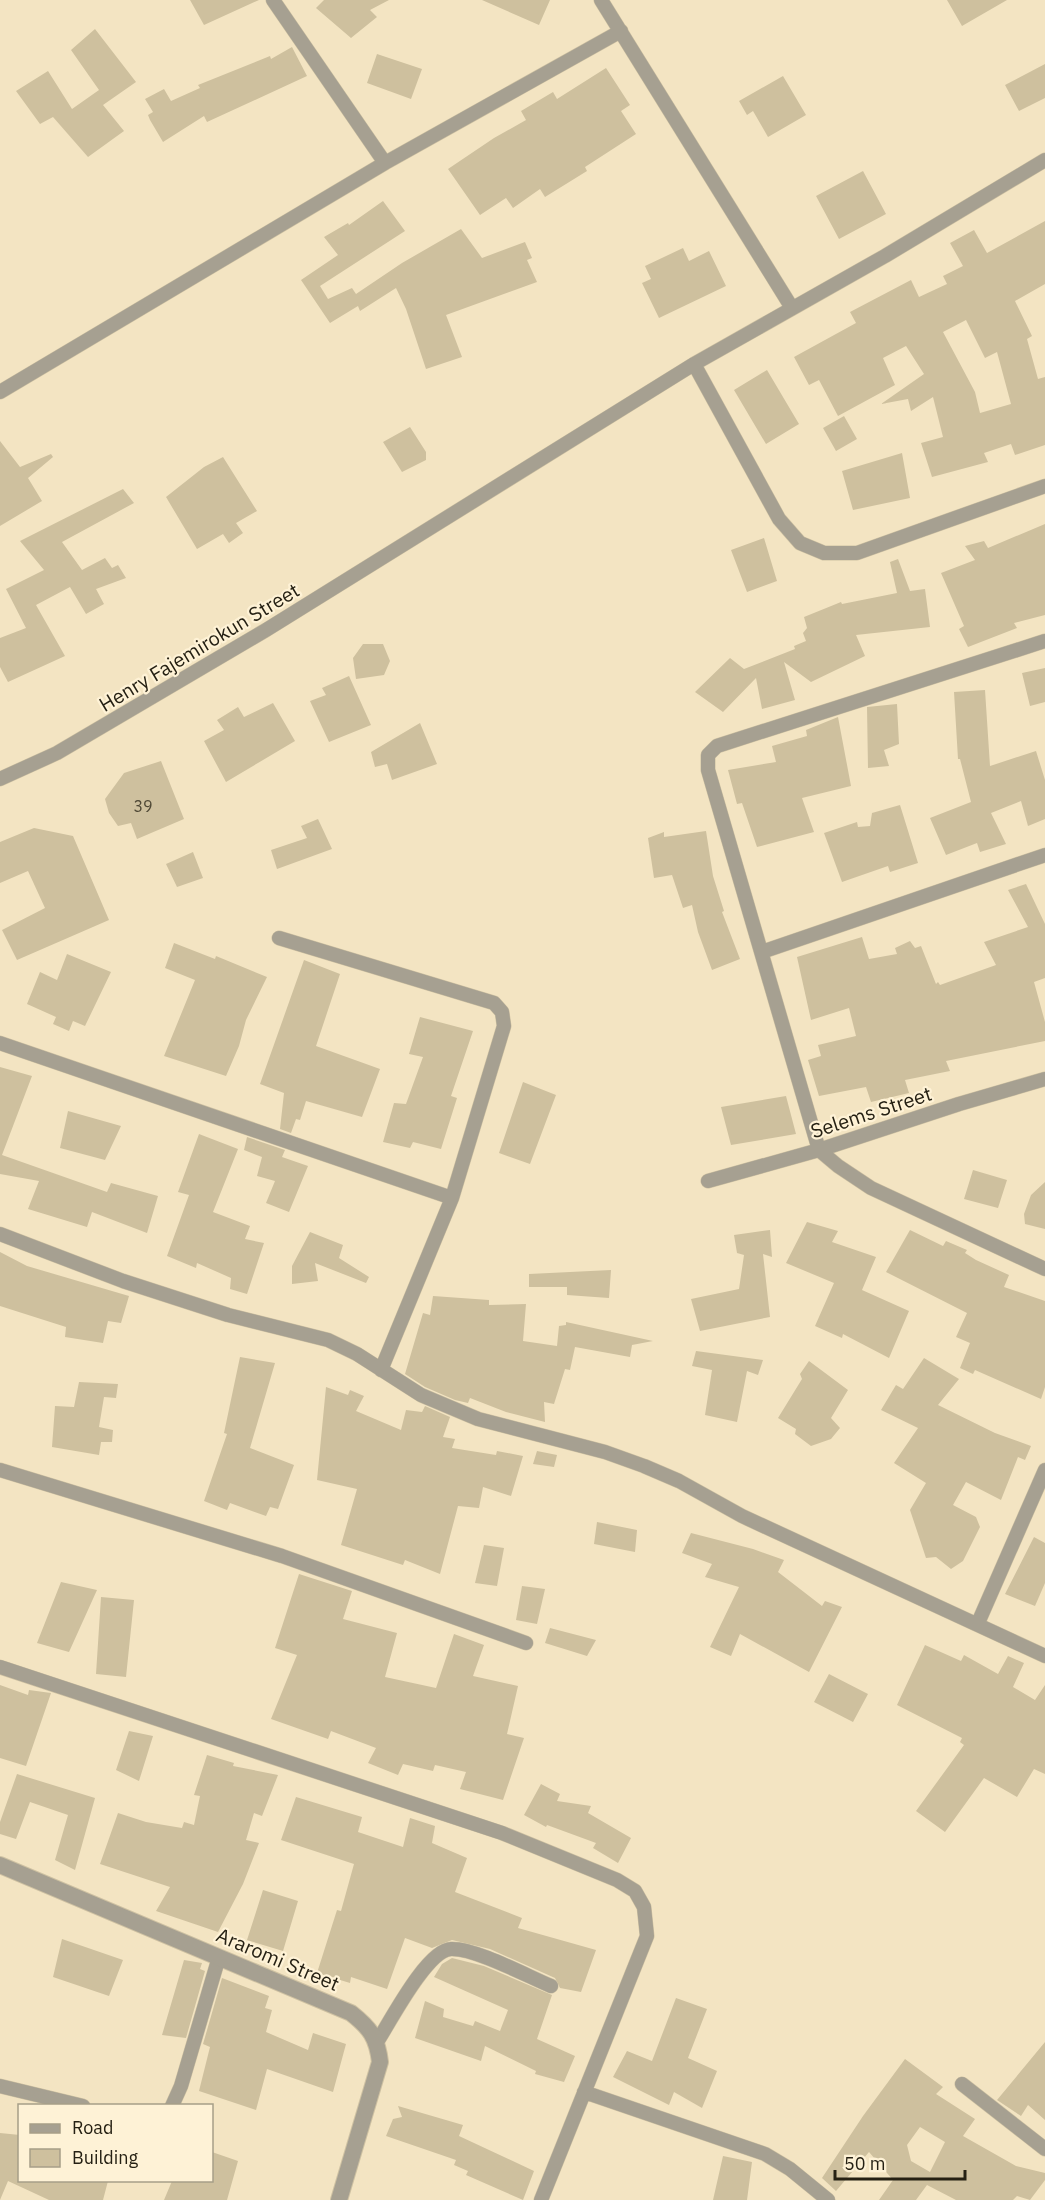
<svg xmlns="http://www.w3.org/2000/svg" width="1045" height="2200" font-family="'IBM Plex Sans',sans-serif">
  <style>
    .building { fill: #cec09e; fill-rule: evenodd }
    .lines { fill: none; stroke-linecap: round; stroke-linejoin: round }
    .minor-casing { stroke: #cec1a2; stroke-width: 15 }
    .tertiary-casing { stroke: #cec1a2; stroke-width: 18 }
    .minor { stroke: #a6a091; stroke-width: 14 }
    .tertiary { stroke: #a6a091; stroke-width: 16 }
    .labels { text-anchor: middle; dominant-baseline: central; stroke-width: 4.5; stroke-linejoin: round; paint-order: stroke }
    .number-label { font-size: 16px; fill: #4f4836 }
    .street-label { font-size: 20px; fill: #252013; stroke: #fef2d6 }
  </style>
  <rect width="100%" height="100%" fill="#f3e4c2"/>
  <path class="building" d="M190 0H259L204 25Z
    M324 0H389L370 10 377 17 351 38 316 8Z
    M482 0H550L539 25Z
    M947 0H1007L962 26Z
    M95 29 136 82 103 105 124 131 88 157 53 117 40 124 16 91 48 71 72 109 99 90 71 50Z
    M292 47 307 76 207 122 204 116 163 142 150 120 148 115 153 112 145 99 164 89 171 101 200 88 198 85 270 56 271 59Z
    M377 54 422 69 411 99 367 83Z
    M1045 64V98L1019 111 1005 85Z
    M606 68 630 105 621 111 636 134 585 167 587 171 545 197 540 189 513 208 506 198 480 215 448 169 494 138 526 120 521 111 553 92 557 99Z
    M783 76 806 115 768 137 753 111 747 115 739 101Z
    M863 171 886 214 839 239 816 196Z
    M383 201 405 231 320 286 328 299 352 288 356 294 402 263 461 229 482 258 525 242 532 258 527 260 537 282 446 315 462 357 426 369 406 309 396 288 360 311 358 306 330 323 301 280 338 255 324 237 348 223 349 225Z
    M1045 221V284L1015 301 1032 336 1027 339 1038 379 1045 377V445L1015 455 1011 444 984 453 988 462 932 477 921 443 943 437 933 397 911 411 908 399 881 404 924 374 906 346 883 358 895 385 838 416 819 380 809 385 794 357 856 323 850 312 911 280 919 297 947 284 943 276 963 266 950 243 974 230 987 253ZM966 320 985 358 997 352 1011 404 980 413 975 392 943 332Z
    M683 248 689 261 709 251 726 286 659 318 642 283 651 279 645 266Z
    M767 370 799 424 766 444 734 390Z
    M844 416 857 439 836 451 823 428Z
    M410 427 426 452V460L402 472 383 442Z
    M0 441 20 467 51 454 53 457 28 478 42 501 0 526Z
    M902 453 910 498 853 510 842 471Z
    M223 457 257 511 236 523 243 533 229 543 223 534 197 549 166 497 204 467Z
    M123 489 134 503 62 542 82 570 105 558 112 568 118 565 126 578 96 589 104 604 86 614 70 587 36 605 65 656 8 682 0 667V638L26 628 6 589 44 570 20 541Z
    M1045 524V615L1014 623 1017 628 968 647 959 629 964 626 941 573 975 560 965 546 984 541 988 548Z
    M764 538 777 581 747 592 731 550Z
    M898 559 910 591 925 589 930 627 856 635 865 656 811 682 784 662 795 700 762 709 756 678 723 712 695 692 730 658 744 669 795 649 794 646 806 641 803 633 807 628 804 617 841 602 842 604 897 593 890 562Z
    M363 644H383L390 661 384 675 356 679 353 658Z
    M1045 668V702L1030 706 1022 673Z
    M349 676 371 725 329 742 310 701 326 695 322 688Z
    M985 690 990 766 1036 751 1045 780V819L1028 826 1021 801 991 813 1006 844 980 852 977 843 946 855 930 818 971 802 960 759H958L954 692Z
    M273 703 295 741 226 782 204 741 224 730 217 720 238 707 244 717Z
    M897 704 899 744 884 750 889 766 868 768 867 707Z
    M838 717 851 786 802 798 814 832 757 847 742 803 737 804 728 770 776 762 772 746 807 736 806 730Z
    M420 723 437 764 392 780 387 764 375 767 371 752Z
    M161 761 184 819 137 839 131 823 118 826 109 813 105 799 124 773Z
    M900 805 918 863 890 872 888 866 842 882 824 833 857 822 858 827 870 826 872 813Z
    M318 819 332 849 277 869 271 850 307 838 301 826Z
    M34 828 73 836 109 920 17 960 2 930 45 908 28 871 0 883V842Z
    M706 831 713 876 724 911 722 912 740 959 712 970 698 932 692 905 683 908 672 875 654 878 648 838 664 832V837Z
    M193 852 203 878 177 887 166 864Z
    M1026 884 1045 924V978L1034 982 1045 1022V1041L946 1061 950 1071 905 1080 909 1093 871 1102 866 1087 819 1096 808 1060 821 1056 818 1045 856 1036 849 1008 811 1020 797 957 862 937 869 959 897 954 895 948 910 941 915 948 921 946 936 984 938 982 940 985 996 965 984 942 1028 927 1008 890Z
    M174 943 215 959 216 956 267 977 246 1020 239 1046 226 1076 164 1056 195 980 165 968Z
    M67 954 111 972 85 1026 73 1021 69 1031 53 1024 56 1017 27 1004 40 972 57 980Z
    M304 960 340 974 316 1046 380 1069 362 1117 306 1101 300 1120 296 1119 291 1133 280 1129 284 1093 260 1084Z
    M420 1017 473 1031 451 1096 457 1098 441 1149 413 1142 410 1148 383 1142 394 1103 406 1104 423 1057 409 1054Z
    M0 1067 32 1076 2 1155 107 1192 111 1183 158 1196 147 1233 92 1212 87 1227 28 1209 39 1181 0 1174Z
    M523 1082 556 1095 530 1164 499 1153Z
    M786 1096 796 1134 731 1145 721 1107Z
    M68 1111 121 1126 105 1160 60 1148Z
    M199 1134 238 1149 213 1212 250 1226 245 1239 264 1243 247 1294 230 1289 231 1278 197 1263 196 1268 167 1256 189 1195 178 1192Z
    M247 1137 285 1150 282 1157 308 1166 289 1212 266 1203 275 1181 257 1176 262 1157 244 1150Z
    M973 1170 1007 1180 998 1208 964 1199Z
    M1045 1182V1229L1025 1224 1024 1214 1031 1195Z
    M807 1222 838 1231 832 1242 876 1257 862 1290 909 1311 889 1358 843 1334 842 1338 815 1326 834 1283 786 1263Z
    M770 1230 772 1257 763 1254 770 1317 700 1331 691 1299 739 1289 744 1255 737 1253 734 1235Z
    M910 1230 943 1246 946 1241 967 1250 965 1253 976 1260 1009 1275 1004 1287 1045 1301V1387L1041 1399 975 1370 973 1374 960 1368 970 1343 956 1337 967 1313 886 1272Z
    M310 1232 343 1245 339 1258 369 1277 366 1283 315 1263 318 1281 292 1284V1266Z
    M0 1252 27 1266 129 1296 121 1323 108 1321 103 1343 65 1337 66 1327 0 1306Z
    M611 1270 609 1298 567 1295V1287H529V1274Z
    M433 1296 489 1300V1305L526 1304 523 1341 557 1346 559 1326 566 1325V1322L653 1341 632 1345 630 1357 575 1347 570 1370 565 1369 554 1404 544 1402 545 1422 506 1412 470 1398 468 1403 455 1400 425 1387 405 1374 423 1313 430 1315Z
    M696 1351 763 1360 758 1375 747 1371 737 1422 705 1415 712 1370 692 1366Z
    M240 1357 275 1363 250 1448 294 1465 278 1509 270 1507 266 1516 230 1503 227 1510 204 1501 227 1434 224 1433Z
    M924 1358 959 1379 938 1405 995 1433 1031 1446 1025 1460 1018 1457 1001 1500 966 1482 953 1505 976 1517 980 1527 963 1561 951 1569 936 1557 926 1558 910 1510 926 1483 894 1463 918 1428 881 1410 896 1385 903 1389Z
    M809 1361 848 1390 831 1418 840 1428 831 1439 811 1446 795 1434 796 1429 778 1418 802 1379 800 1374Z
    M79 1382 118 1384 116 1398 104 1397 99 1427 113 1430 112 1442H101L99 1455 52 1447 55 1406 74 1407Z
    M326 1387 348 1395 350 1390 364 1396 356 1411 401 1430 406 1410 422 1412 425 1406 450 1417 443 1437 455 1439 452 1448 496 1455 497 1451 523 1456 511 1496 483 1487 479 1508 458 1506 440 1574 405 1560 403 1565 341 1545 357 1489 317 1480Z
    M537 1451 557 1455 554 1467 533 1464Z
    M597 1522 637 1530 635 1552 594 1544Z
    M691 1533 753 1549 784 1560 778 1572 822 1606 825 1601 842 1607 809 1672 740 1634 731 1656 710 1647 739 1587 705 1577 712 1564 682 1553Z
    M1034 1537 1045 1543V1583L1035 1606 1005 1594Z
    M484 1545 504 1548 497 1586 475 1583Z
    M299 1574 352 1591 343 1619 397 1633 385 1677 436 1688 454 1634 484 1645 473 1676 518 1686 507 1734 524 1738 503 1800 460 1789 466 1772 435 1765 433 1771 403 1764 398 1775 368 1763 376 1748 331 1731 328 1739 271 1719 297 1655 275 1648Z
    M61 1582 97 1590 69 1652 37 1643Z
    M522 1586 545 1589 537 1624 516 1620Z
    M101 1597 134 1600 126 1677 96 1674Z
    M550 1628 596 1640 587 1656 545 1643Z
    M925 1645 961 1661 964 1655 998 1674 1008 1656 1024 1663 1013 1687 1035 1700 1045 1685V1774L1034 1769 1017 1797 984 1778 945 1832 916 1811 964 1745 960 1742 962 1738 897 1705Z
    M829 1674 868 1694 853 1722 814 1702Z
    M0 1685 28 1695 29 1690 51 1693 26 1766 0 1758Z
    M129 1731 153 1736 139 1781 116 1770Z
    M207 1755 234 1763 233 1766 278 1775 262 1816 254 1813 246 1840 259 1843 243 1884 218 1932 156 1911 170 1887 100 1864 118 1813 146 1822 182 1828 184 1822 194 1825 200 1796 194 1795Z
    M17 1774 95 1798 75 1870 55 1860 68 1815 30 1802 16 1839 0 1834V1822Z
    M541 1784 560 1794 557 1801 591 1806 588 1813 631 1838 618 1863 593 1848 596 1843 547 1825 546 1827 524 1815Z
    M296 1797 362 1817 358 1832 403 1847 410 1818 435 1826 432 1843 467 1858 455 1892 522 1918 518 1928 596 1950 581 1992 560 1988 555 1978 490 1949 452 1940 432 1948 405 1938 387 1989 351 1977 350 1983 317 1973 337 1910 341 1911 354 1864 281 1840Z
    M263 1890 298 1901 283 1951 247 1940Z
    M62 1939 123 1960 109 1996 53 1977Z
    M452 1958 484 1966 552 1995 537 2039 575 2056 564 2082 535 2074 536 2071 485 2046 481 2061 415 2038 425 2001 444 2009 443 2017 473 2026 475 2021 500 2031 508 2010 434 1977 442 1964Z
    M184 1960 202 1963 200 1969 205 1971 186 2038 162 2035Z
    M222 1978 269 1996 265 2008 272 2010 266 2032 308 2050 313 2033 346 2044 333 2092 267 2069 256 2110 199 2091 210 2047 203 2044Z
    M676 1998 707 2009 688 2058 717 2071 702 2108 674 2092 669 2105 613 2077 627 2051 652 2061Z
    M1045 2042V2120L1028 2105 1021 2116 997 2100Z
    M905 2059 943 2087 936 2094 975 2119 963 2136 1016 2166 1045 2173V2180L1030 2200 1017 2196 1013 2200H956L927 2185 916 2200H879L893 2180 869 2152 836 2191 822 2178 863 2116ZM920 2127 945 2142 930 2172 911 2161 907 2145Z
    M398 2106 463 2125 459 2136 534 2171 523 2200 466 2175 468 2171 454 2165 456 2160 386 2136 393 2119 402 2117Z
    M0 2133 20 2135V2181H108L103 2200H49L8 2181 0 2200Z
    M212 2152 238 2161 227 2200H164L172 2181H212Z
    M723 2156 752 2162 747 2200H713Z"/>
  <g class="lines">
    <g class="minor-casing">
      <path id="minor" d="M273 0 385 163 621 31
        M601 0 792 308
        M694 364 779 519 800 543 824 553H857L1045 486
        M0 392 385 163
        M1045 641 717 746 708 755V770L819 1150 838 1166 871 1188 1045 1269
        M0 779 57 753 266 630 694 364 885 256 1045 160
        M279 938 494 1003 502 1012 504 1026 452 1198
        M762 952 1045 855
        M0 1043 452 1198 381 1370
        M708 1181 819 1150 959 1104 1045 1079
        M0 1234 123 1281 228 1315 328 1340 357 1354 421 1395 478 1419 605 1452 644 1466 679 1481 742 1516 1045 1656
        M0 1470 282 1556 526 1643
        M978 1623 1045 1470
        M0 1667 502 1833 617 1880 635 1891 644 1907 647 1936 541 2200
        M377 2042C390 2022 427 1950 451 1949 475 1948 527 1976 551 1986
        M962 2084 1045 2149
        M0 2086 83 2106
        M584 2092 765 2154 790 2169 828 2200
        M172 2106 181 2086 219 1957"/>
    </g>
    <g class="tertiary-casing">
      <path id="tertiary" d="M0 1865 351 2013C370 2028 377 2037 380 2062L339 2200"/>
    </g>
    <use href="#minor" class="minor"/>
    <use href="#tertiary" class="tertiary"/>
  </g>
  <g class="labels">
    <g class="number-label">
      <text x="143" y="806">39</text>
    </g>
    <g class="street-label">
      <text transform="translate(199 647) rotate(-31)">Henry Fajemirokun Street</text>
      <text transform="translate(871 1112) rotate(-18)">Selems Street</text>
      <text transform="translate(278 1959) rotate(23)">Araromi Street</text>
    </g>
  </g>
  <rect x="18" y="2104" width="195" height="78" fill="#fef2d6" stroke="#a79e88" stroke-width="1.5"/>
  <rect x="30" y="2124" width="30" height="9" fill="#a6a091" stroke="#a79e88" stroke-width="1.5"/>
  <text x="72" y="2134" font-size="18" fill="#252013">Road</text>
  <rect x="30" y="2149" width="30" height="18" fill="#cec09e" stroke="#a79e88" stroke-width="1.5"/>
  <text x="72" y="2164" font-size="18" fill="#252013">Building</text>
  <path d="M835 2170v9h130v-9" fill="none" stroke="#252013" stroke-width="3"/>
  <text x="844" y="2170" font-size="18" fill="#252013" stroke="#fef2d6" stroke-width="4.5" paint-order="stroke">50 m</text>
</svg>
